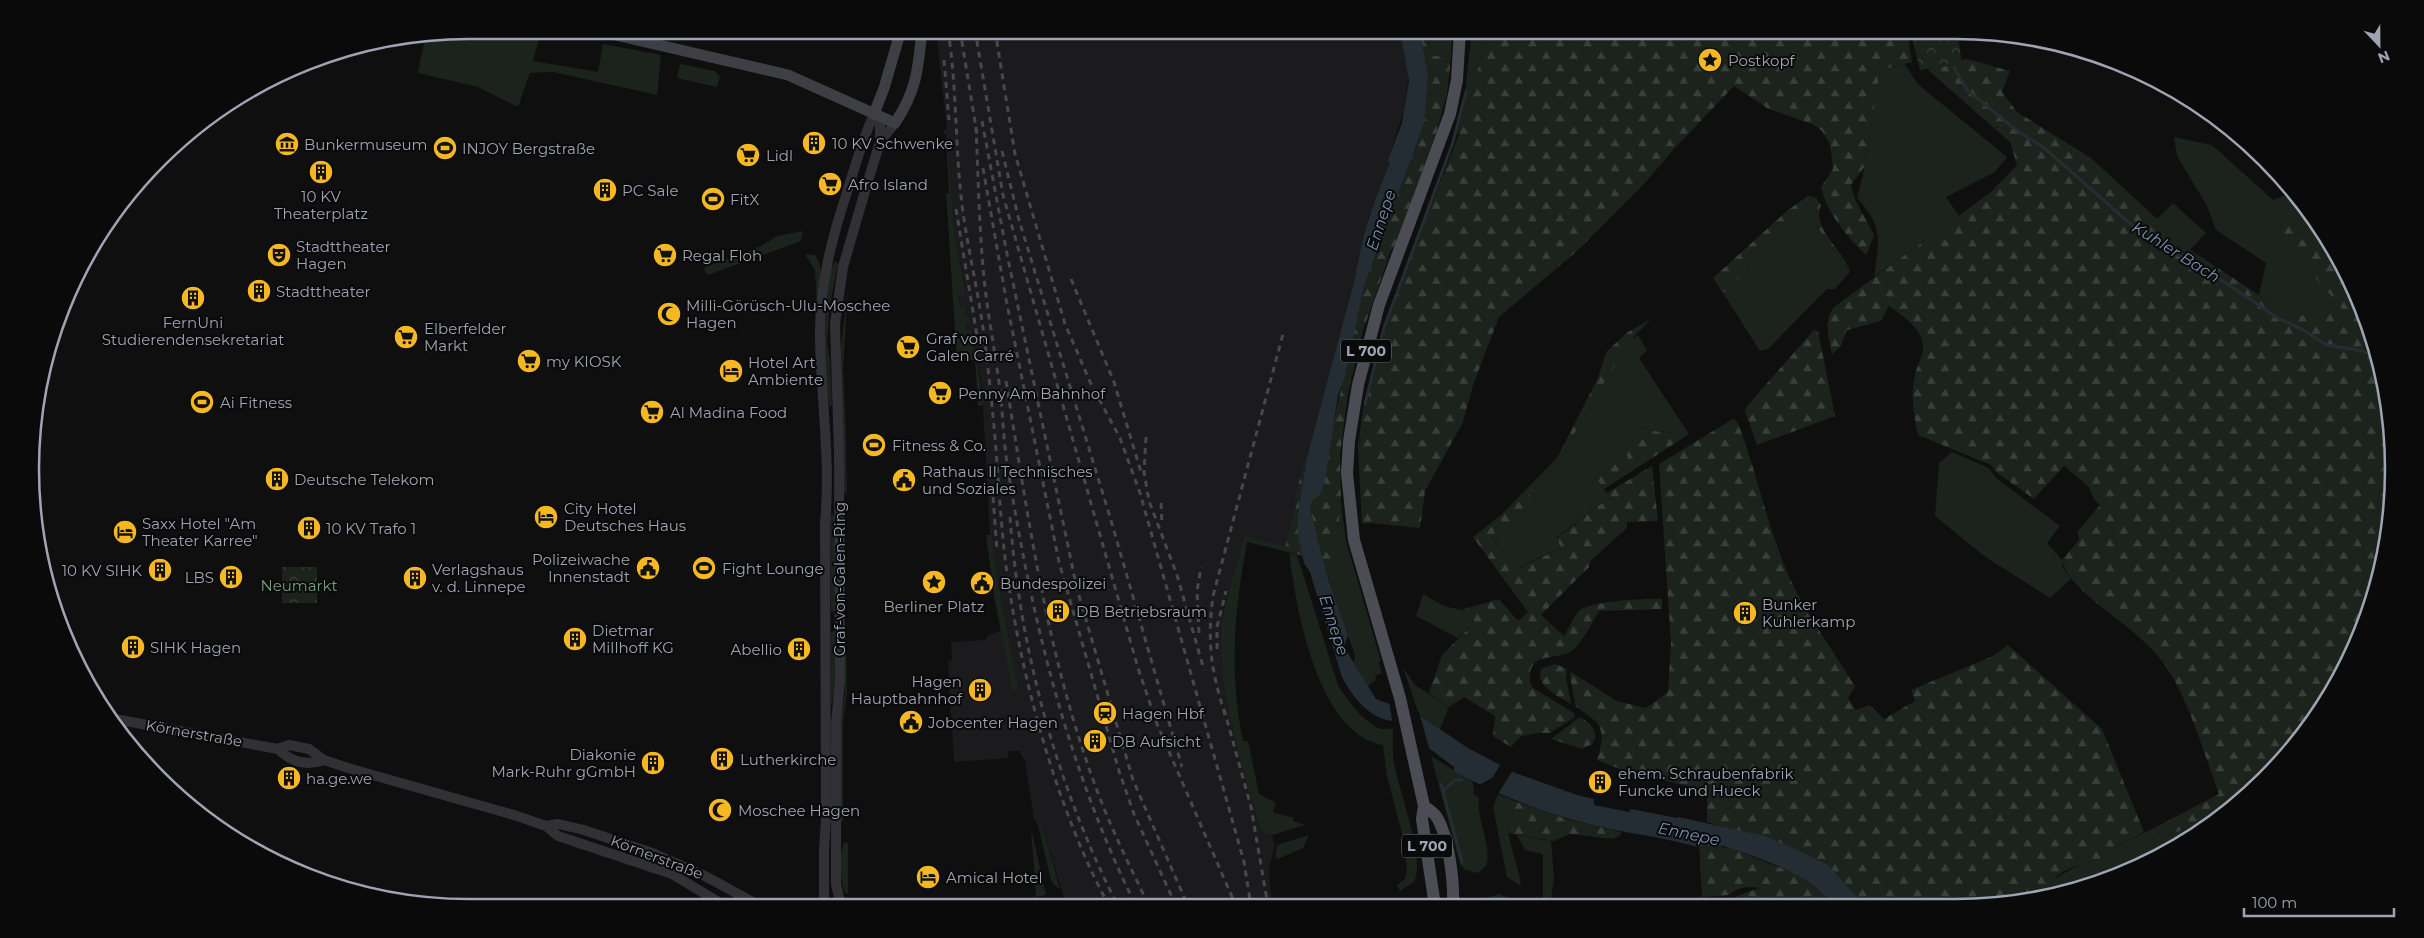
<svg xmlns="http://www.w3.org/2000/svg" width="2424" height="938" font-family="Montserrat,sans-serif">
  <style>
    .built { fill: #1b1b1d }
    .green { fill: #1b231c }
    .forest { fill: url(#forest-firs) }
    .park { fill: url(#park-crowns) }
    .water { fill: #252d34 }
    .pier { fill: #0f0f10 }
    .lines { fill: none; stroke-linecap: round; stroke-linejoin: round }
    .stream { stroke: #252d34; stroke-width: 3 }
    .tertiary { stroke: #303035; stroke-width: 10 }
    .secondary { stroke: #3e3f45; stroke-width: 11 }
    .primary { stroke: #4c4d54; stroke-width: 12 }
    .rail { stroke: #47484e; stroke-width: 3; stroke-dasharray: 6 5; stroke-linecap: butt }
    .labels { text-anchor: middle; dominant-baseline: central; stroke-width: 4; stroke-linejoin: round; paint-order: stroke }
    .shield { fill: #0a0a0b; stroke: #727680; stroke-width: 1 }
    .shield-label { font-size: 14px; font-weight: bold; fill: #9fa4b2 }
    .poi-label { font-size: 15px; fill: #9fa4b2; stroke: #0a0a0b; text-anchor: start }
    .street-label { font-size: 15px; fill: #9fa4b2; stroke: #0a0a0b }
    .park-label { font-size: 15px; fill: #769d7a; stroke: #0a0a0b }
    .water-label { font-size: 16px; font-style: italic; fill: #7591ae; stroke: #0a0a0b }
    .rim { fill: none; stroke: #9fa4b2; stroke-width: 2.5 }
  </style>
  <defs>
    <pattern id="forest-firs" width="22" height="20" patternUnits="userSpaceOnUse" patternTransform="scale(1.25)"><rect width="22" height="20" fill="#1b231c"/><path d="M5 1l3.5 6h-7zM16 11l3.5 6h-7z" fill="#39403b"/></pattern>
    <pattern id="park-crowns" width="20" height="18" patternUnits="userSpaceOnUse" patternTransform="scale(1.25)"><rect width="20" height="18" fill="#1b231c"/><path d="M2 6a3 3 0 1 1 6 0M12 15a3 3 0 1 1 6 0" fill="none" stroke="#39403b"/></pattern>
  </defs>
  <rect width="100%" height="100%" fill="#0f0f10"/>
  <path class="built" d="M936 30H1400L1409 73 1404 111 1387 162 1390 163 1370 214 1358 258 1355 278 1307 457 1304 556 1247 541 1239 585 1234 636V687L1239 723 1262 832 1272 835 1275 846 1269 868 1272 906 1067 907 1044 833 1034 819 1025 761 1019 751H1009L1008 758 954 762 948 661 952 660 951 642 985 640 989 634 1001 631 1012 691 1019 689 998 582 992 535H990L982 387 972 329 967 330 966 323 970 322 968 314 961 309 958 297 966 294 954 230 947 131Z"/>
  <path class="green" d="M469 30 541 32 533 61 598 72 603 44 661 55 657 95 553 72 530 73 518 107 478 87 418 73 425 37Z
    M1426 30H1452L1451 57 1435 56 1432 53Z
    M1472 30H1488L1472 93 1460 132 1457 135 1467 92 1465 91Z
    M680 64 715 71 720 77 717 87 677 78Z
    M1905 64 1914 79 1920 86 2007 157 1995 172 1946 197 1959 216 1874 277C1879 240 1884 227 1857 198L1865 166 1880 70Z
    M947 130 954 230 966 295 958 297 961 308H966V314H968L970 322 966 324 967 330 972 329 984 405 978 406 975 360H957L946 193 949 194 946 134 942 131Z
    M2174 137 2212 145 2273 200 2294 192 2331 243 2320 237 2307 236 2287 214 2278 235 2343 308 2292 317 2259 295 2266 263 2216 230 2207 206 2177 156Z
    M2173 203 2206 233 2189 251 2156 220Z
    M1807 213 1850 272 1835 289H1827L1768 349 1760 351 1723 293Z
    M803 231 801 241 708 275 704 270 705 267 761 246 777 236Z
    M805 254 815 255 819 262 821 271 817 305 815 270Z
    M835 261 838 263 830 305 827 343 830 359 832 405 830 407C822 388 823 277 835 261Z
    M848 286 843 370 846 432 847 495 844 491 840 356Z
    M1638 335 1647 350 1639 358 1689 434 1683 438 1680 433 1653 431 1644 427 1622 442 1628 458 1594 475 1610 497 1557 537 1562 547 1516 569 1491 535 1535 503 1529 494 1559 462 1589 407 1630 341Z
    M1952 452 1989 468 1995 477 2060 526 2047 543 2062 560 2063 568 2071 579 2050 598 1984 556 1935 516 1939 463Z
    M1341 503 1346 541 1381 661 1379 662 1382 673 1375 676 1376 680 1368 686 1354 663 1355 655 1328 579 1335 558Z
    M834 514 835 611 831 612 830 515Z
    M986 535H992L998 582 1019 690 1012 691 994 595Z
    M1245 536 1285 546 1284 551 1247 542C1234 613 1229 671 1243 741H1248L1259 794 1276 803 1273 812 1294 818 1293 821 1305 825 1272 835 1262 832C1243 772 1216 688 1222 626 1226 596 1237 565 1245 536Z
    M1289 553 1297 555 1338 685C1348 701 1361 719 1378 728 1382 730 1388 728 1393 729 1393 741 1392 752 1394 763 1399 791 1426 860 1414 882L1400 891 1397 885 1405 879 1407 870 1402 833 1387 776 1383 745C1317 734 1296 607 1289 553Z
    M1423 594 1444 606 1461 610 1475 622 1458 638 1416 616Z
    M835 631V685L831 708V632Z
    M846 631 847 691 843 724V822L841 821V723L845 693 844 632Z
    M1403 667 1415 685 1449 707 1440 729 1419 715Z
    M1431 756 1473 782 1474 795 1479 798C1476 818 1493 849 1486 866L1478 873 1465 870 1460 864Z
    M2266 774 2245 799 2149 863 2050 893 2052 880 2081 864 2102 858 2112 849 2156 827 2160 836 2204 825 2212 813 2240 782Z
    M1498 794 1517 802 1509 821 1508 833 1521 883 1519 885 1507 877 1493 807Z
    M1037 821 1044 833 1060 889 1054 885 1051 880Z
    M1031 828 1046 895 1036 897Z
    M1309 835 1303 848 1278 859 1275 857 1277 845Z
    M1517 835 1551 841 1554 878 1550 905H1543V854L1525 850Z
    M844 843H848V894L844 892C841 878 838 857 844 843Z
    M1499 894 1511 899 1506 905 1468 906 1473 902Z"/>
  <path class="forest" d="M1420 30H1426L1430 47 1435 56 1451 57 1447 94 1437 131 1394 248 1391 250 1363 331 1348 393 1340 455 1341 503 1335 558 1328 579 1310 508 1329 443 1364 286 1424 124 1428 76Z
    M1488 30H1907L1912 62 1880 70 1865 166 1851 185C1854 204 1867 218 1874 236L1866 255C1847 236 1827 214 1821 187L1833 169 1830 144 1822 131 1814 125 1767 108 1734 86 1674 149 1644 184 1577 251 1499 317 1473 385 1463 422 1425 491 1420 528 1371 523 1362 524 1358 446 1363 408 1374 366 1396 295 1460 132 1472 93Z
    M1967 59 2010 71 2002 92 2017 112 2091 158 2192 251 2292 317 2342 308 2278 235 2287 213 2307 236 2320 237 2331 244 2371 328 2390 412 2393 498 2379 583 2320 713 2266 774 2240 782 2212 813 2204 825 2160 836 2156 827 2219 794C2205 756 2190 705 2169 671 2160 656 2146 643 2133 632 2113 614 2067 586 2062 560L2079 540 2078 531 2100 505 2094 499 2089 487 2064 466 2034 499 1996 472 1991 465 1918 435C1914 416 1910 396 1915 376 1916 367 1922 359 1923 350 1926 331 1902 315 1889 306L1881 321 1847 330 1841 346 1832 354C1829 338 1823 320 1834 307L1991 192 2017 165 2010 142 1928 70Z
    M1808 196 1816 198 1821 205C1811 230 1845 251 1850 272L1807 213 1723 293 1713 278 1788 210Z
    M1651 319 1630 341 1589 407 1559 462 1529 494 1535 503 1491 536 1517 569 1561 548 1557 538 1610 497 1607 493 1652 466 1658 521 1627 522V528L1590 561 1589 567 1541 615 1564 636C1569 629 1572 619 1578 612 1588 601 1646 598 1662 599V609L1599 611C1592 623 1585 637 1575 648 1563 662 1534 650 1530 673 1529 679 1530 683 1533 688L1574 713 1575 717 1550 733H1538L1521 736 1511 747 1493 736 1495 716 1464 697 1449 707 1429 693 1442 655 1475 622 1461 610 1499 599 1518 621 1528 612 1473 537 1501 515 1557 458 1597 380 1607 351 1628 332Z
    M1814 330 1818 331 1835 416 1757 445 1745 411 1747 406Z
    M1733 419 1737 421C1756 468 1765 519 1785 567 1802 609 1831 647 1855 686L1848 698 1856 710 1870 705 1884 719 1915 701 1911 690 1993 656 2008 645 2102 729 2144 832 2112 849 2102 858 2081 864 2062 872 2052 880 2050 893 2013 904 1865 905 1827 864 1802 852 1707 822V799L1699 789 1625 771 1597 760C1606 729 1603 724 1576 707L1570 677 1571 672 1617 701 1646 708 1668 692 1671 642 1659 464Z
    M1644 427 1653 431 1680 433 1683 438 1604 489 1594 475 1628 458 1622 442Z
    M1306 457 1298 514V536L1304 556 1284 551 1297 502 1294 500Z
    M1556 664 1567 669 1566 678 1571 704C1559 696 1533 686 1542 668Z
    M1580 717C1590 723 1601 732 1592 744L1582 749 1551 739Z
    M1517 802 1570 820 1621 832 1620 836 1612 839 1570 834 1554 841 1508 833 1509 821Z
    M1699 843 1733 849 1796 874 1821 890 1831 905H1730C1733 894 1750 892 1760 888 1748 886 1738 887 1729 895L1702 897Z"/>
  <path class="park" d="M1952 30H1957L1962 64 1920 70 1912 38Z
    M282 567H317V603H282Z"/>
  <path class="water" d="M1400 30H1420L1428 76 1424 124 1364 286 1345 376 1338 395 1325 481 1320 495 1313 500 1310 508 1328 579 1348 635 1344 647 1376 699 1419 715 1468 748 1513 772 1577 795 1594 799V805L1629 812 1631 809 1677 818 1678 817 1765 836 1802 852 1827 864 1865 905H1831C1819 877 1752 855 1723 846L1715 847 1699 844 1697 847C1664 837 1630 834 1596 826 1546 814 1499 796 1454 771V767L1393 721C1369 719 1352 696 1342 677L1310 572 1304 563 1298 536V514L1307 457 1355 278C1361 238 1374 200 1390 163L1387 162 1402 123 1409 81Z"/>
  <path class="pier" d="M1389 701 1419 712 1431 755 1393 725Z
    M1501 764 1513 770 1498 794 1479 785 1492 778Z"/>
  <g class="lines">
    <path class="stream" d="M1954 67 1967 90 2020 133 2042 146 2134 227 2175 253 2208 271 2279 319 2300 328 2327 345 2362 351 2378 358
      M1365 404 1384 328 1453 142 1466 92
      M1441 784 1462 862
      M1444 790 1455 780H1462"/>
    <path class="tertiary" d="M109 718 278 749 289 745 309 749 324 760 348 768 514 815 546 826 558 836 672 874 727 907
      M278 749C291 762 307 766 324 760
      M546 826 558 824 584 830 655 854 705 876 762 907
      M824 907V849L826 819 825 523C831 461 821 400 820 338 819 287 832 237 848 189 856 163 863 138 874 114L880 121V142
      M841 907 836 884V723L840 681 839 453 835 324 843 267 865 191 880 142 895 123"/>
    <path class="secondary" d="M594 30 788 75 895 123C917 90 918 69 922 30
      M874 114 884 88 901 30"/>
    <path class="primary" d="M1424 806C1428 809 1433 812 1436 816 1449 836 1454 882 1453 906
      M1435 906 1422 819 1424 806 1400 698 1354 540 1347 473 1349 441 1358 385 1379 305 1450 114 1457 80 1460 30"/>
    <path class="rail" d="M948 30C957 88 955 147 962 205 967 244 976 282 982 321 986 349 989 377 992 406 997 453 999 501 1004 549 1017 664 1054 804 1109 906
      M960 30 977 134
      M975 30 1003 195 1138 668 1157 724 1236 906
      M995 30 1015 154 1065 324 1091 384 1120 438 1140 493 1244 862 1251 906
      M944 60 949 120
      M982 121 1007 254 1077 589 1133 780 1188 906
      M976 127C978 173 979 221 983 267 986 306 994 344 999 383 1003 410 1003 437 1007 463 1031 616 1067 767 1136 906
      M1002 151 1019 220 1110 517 1182 767
      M983 168 1006 299 1059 562 1119 771 1134 814 1176 906
      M956 209 978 342
      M1071 279 1114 382 1141 472
      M1006 381C1028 517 1047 655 1095 785 1110 827 1130 866 1149 906
      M1146 437 1144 472 1149 501 1177 575 1204 670
      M993 497 997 551
      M1161 503 1162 525
      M1010 517C1020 651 1057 787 1118 906
      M1199 633 1197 591 1201 567
      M1217 649V627L1226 591
      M1224 709 1251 807 1268 906
      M1225 715C1211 669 1207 644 1213 596L1283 334"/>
  </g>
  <defs>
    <g id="sight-disc" transform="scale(1.25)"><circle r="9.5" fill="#f5b822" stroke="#0a0a0b"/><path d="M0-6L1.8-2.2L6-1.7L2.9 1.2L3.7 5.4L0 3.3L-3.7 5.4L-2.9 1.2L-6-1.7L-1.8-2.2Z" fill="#111"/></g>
    <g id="building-disc" transform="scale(1.25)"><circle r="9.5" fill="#f5b822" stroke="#0a0a0b"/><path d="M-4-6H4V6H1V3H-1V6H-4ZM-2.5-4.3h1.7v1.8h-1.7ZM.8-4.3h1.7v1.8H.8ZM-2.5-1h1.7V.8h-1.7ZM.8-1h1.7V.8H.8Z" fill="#111"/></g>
    <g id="museum-disc" transform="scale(1.25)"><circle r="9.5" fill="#f5b822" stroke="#0a0a0b"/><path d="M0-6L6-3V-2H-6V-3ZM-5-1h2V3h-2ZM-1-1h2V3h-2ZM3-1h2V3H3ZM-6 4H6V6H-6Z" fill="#111"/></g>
    <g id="stadium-disc" transform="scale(1.25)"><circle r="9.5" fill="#f5b822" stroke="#0a0a0b"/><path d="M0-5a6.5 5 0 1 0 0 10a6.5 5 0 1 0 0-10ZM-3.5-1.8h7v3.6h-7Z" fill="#111"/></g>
    <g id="supermarket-disc" transform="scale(1.25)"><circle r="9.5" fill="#f5b822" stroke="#0a0a0b"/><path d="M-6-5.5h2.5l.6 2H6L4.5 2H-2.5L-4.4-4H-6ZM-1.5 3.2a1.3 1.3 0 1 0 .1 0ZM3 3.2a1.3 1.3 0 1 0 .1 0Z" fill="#111"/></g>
    <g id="theatre-disc" transform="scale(1.25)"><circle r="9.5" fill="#f5b822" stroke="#0a0a0b"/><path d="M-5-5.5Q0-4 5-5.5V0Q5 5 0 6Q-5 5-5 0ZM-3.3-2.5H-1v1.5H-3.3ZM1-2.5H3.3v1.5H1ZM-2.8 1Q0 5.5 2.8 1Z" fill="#111"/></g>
    <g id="mosque-disc" transform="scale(1.25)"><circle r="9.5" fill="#f5b822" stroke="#0a0a0b"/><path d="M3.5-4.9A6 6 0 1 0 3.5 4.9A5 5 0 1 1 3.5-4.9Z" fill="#111"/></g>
    <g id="hotel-disc" transform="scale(1.25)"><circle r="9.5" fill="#f5b822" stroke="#0a0a0b"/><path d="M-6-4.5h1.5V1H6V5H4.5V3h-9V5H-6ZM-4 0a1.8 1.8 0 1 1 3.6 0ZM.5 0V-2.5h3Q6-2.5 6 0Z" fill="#111"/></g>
    <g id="civic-disc" transform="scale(1.25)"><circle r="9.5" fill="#f5b822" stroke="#0a0a0b"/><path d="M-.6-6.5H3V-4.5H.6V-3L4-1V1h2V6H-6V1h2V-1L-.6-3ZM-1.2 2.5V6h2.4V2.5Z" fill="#111"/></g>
    <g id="station-disc" transform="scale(1.25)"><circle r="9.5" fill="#f5b822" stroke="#0a0a0b"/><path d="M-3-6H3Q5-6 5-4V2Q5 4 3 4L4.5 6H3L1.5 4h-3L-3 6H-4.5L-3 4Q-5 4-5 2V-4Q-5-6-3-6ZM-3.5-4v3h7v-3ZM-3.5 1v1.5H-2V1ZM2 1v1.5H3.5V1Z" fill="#111"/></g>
  </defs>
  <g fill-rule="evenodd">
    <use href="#sight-disc" x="1710" y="60"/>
    <use href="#building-disc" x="814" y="143"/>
    <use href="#museum-disc" x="287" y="144"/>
    <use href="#stadium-disc" x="445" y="148"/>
    <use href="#supermarket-disc" x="748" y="155"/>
    <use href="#building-disc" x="321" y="172"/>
    <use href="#supermarket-disc" x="830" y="184"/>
    <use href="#building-disc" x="605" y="190"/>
    <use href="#stadium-disc" x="713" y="199"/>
    <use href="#theatre-disc" x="279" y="255"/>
    <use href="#supermarket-disc" x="665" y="255"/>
    <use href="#building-disc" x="259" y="291"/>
    <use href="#building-disc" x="193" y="298"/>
    <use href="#mosque-disc" x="669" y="314"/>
    <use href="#supermarket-disc" x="406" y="337"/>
    <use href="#supermarket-disc" x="908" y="347"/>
    <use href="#supermarket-disc" x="529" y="361"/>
    <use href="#hotel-disc" x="731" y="371"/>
    <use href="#supermarket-disc" x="940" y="393"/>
    <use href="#stadium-disc" x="202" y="402"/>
    <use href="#supermarket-disc" x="652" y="412"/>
    <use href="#stadium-disc" x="874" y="445"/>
    <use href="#building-disc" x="277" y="479"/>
    <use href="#civic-disc" x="904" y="480"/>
    <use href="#hotel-disc" x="546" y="517"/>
    <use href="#building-disc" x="309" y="528"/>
    <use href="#hotel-disc" x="125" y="532"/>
    <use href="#civic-disc" x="648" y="568"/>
    <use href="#stadium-disc" x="704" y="568"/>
    <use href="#building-disc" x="160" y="570"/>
    <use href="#building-disc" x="231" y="577"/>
    <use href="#building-disc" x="415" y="578"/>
    <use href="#sight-disc" x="934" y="582"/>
    <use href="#civic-disc" x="982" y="583"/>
    <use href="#building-disc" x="1058" y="611"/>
    <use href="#building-disc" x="1745" y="613"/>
    <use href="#building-disc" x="575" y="639"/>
    <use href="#building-disc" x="133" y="647"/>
    <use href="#building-disc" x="799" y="649"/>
    <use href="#building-disc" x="980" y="690"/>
    <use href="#station-disc" x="1105" y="713"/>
    <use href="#civic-disc" x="911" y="722"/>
    <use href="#building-disc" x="1095" y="741"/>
    <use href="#building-disc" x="722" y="759"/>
    <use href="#building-disc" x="653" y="763"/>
    <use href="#building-disc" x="289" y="778"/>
    <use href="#building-disc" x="1600" y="782"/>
    <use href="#mosque-disc" x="720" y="810"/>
    <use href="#hotel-disc" x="928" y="877"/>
  </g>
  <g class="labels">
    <g class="shield">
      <rect x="1341" y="339.5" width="50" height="23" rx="4"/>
      <rect x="1402" y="834.5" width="50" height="23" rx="4"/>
    </g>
    <g class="shield-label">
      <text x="1366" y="351">L 700</text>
      <text x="1427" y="846">L 700</text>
    </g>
    <g class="poi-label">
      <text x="1728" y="60">Postkopf</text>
      <text x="832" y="143">10 KV Schwenke</text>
      <text x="304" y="144">Bunkermuseum</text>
      <text x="462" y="148">INJOY Bergstraße</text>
      <text x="766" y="155">Lidl</text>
      <text x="848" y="184">Afro Island</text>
      <text x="622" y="190">PC Sale</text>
      <text x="321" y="196" text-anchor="middle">10 KV<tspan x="321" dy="17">Theaterplatz</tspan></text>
      <text x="730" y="199">FitX</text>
      <text x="296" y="246">Stadttheater<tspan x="296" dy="17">Hagen</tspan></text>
      <text x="682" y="255">Regal Floh</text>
      <text x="276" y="291">Stadttheater</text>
      <text x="686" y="305">Milli-Görüsch-Ulu-Moschee<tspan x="686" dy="17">Hagen</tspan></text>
      <text x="193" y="322" text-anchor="middle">FernUni<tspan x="193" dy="17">Studierendensekretariat</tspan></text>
      <text x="424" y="328">Elberfelder<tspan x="424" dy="17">Markt</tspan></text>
      <text x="926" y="338">Graf von<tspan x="926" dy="17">Galen Carré</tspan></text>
      <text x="546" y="361">my KIOSK</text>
      <text x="748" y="362">Hotel Art<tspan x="748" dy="17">Ambiente</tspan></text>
      <text x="958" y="393">Penny Am Bahnhof</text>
      <text x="220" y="402">Ai Fitness</text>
      <text x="670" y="412">Al Madina Food</text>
      <text x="892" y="445">Fitness &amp; Co.</text>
      <text x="922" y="471">Rathaus II Technisches<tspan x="922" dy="17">und Soziales</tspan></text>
      <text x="294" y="479">Deutsche Telekom</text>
      <text x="564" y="508">City Hotel<tspan x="564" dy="17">Deutsches Haus</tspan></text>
      <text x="142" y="523">Saxx Hotel "Am<tspan x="142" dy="17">Theater Karree"</tspan></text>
      <text x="326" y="528">10 KV Trafo 1</text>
      <text x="630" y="559" text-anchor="end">Polizeiwache<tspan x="630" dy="17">Innenstadt</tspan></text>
      <text x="722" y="568">Fight Lounge</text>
      <text x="432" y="569">Verlagshaus<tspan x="432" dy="17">v. d. Linnepe</tspan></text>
      <text x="142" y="570" text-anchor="end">10 KV SIHK</text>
      <text x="214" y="577" text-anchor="end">LBS</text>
      <text x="1000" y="583">Bundespolizei</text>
      <text x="1762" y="604">Bunker<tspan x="1762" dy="17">Kuhlerkamp</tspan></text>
      <text x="934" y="606" text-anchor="middle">Berliner Platz</text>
      <text x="1076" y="611">DB Betriebsraum</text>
      <text x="592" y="630">Dietmar<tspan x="592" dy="17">Millhoff KG</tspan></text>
      <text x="150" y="647">SIHK Hagen</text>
      <text x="782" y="649" text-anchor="end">Abellio</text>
      <text x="962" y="681" text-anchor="end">Hagen<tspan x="962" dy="17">Hauptbahnhof</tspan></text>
      <text x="1122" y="713">Hagen Hbf</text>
      <text x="928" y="722">Jobcenter Hagen</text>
      <text x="1112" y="741">DB Aufsicht</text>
      <text x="636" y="754" text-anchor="end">Diakonie<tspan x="636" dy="17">Mark-Ruhr gGmbH</tspan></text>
      <text x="740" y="759">Lutherkirche</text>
      <text x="1618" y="773">ehem. Schraubenfabrik<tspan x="1618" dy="17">Funcke und Hueck</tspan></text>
      <text x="306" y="778">ha.ge.we</text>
      <text x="738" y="810">Moschee Hagen</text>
      <text x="946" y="877">Amical Hotel</text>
    </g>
    <g class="street-label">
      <text transform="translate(839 579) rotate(-90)">Graf-von-Galen-Ring</text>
      <text transform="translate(194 733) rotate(10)">Körnerstraße</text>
      <text transform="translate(657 857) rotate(21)">Körnerstraße</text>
    </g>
    <g class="park-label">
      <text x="299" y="585">Neumarkt</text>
    </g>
    <g class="water-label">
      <text transform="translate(1381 220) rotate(-72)">Ennepe</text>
      <text transform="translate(2176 252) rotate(32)">Kuhler Bach</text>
      <text transform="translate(1334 625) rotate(72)">Ennepe</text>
      <text transform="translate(1689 834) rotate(12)">Ennepe</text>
    </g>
  </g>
  <path d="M0 0H2424V938H0ZM469 39H1955A430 430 0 0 1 2385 469V469A430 430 0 0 1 1955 899H469A430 430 0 0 1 39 469V469A430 430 0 0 1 469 39Z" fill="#0a0a0b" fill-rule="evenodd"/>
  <path class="rim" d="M469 39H1955A430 430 0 0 1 2385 469V469A430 430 0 0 1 1955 899H469A430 430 0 0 1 39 469V469A430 430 0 0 1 469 39Z"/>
  <g transform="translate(2379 45) rotate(158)" stroke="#0a0a0b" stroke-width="4" paint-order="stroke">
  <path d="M0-4L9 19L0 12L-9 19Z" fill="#9fa4b2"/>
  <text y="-8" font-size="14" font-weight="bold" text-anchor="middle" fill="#9fa4b2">N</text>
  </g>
  <path d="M2244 908v8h150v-8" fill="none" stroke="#9fa4b2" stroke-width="2.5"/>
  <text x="2252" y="908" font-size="15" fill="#9fa4b2" stroke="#0a0a0b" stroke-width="4" paint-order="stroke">100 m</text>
</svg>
